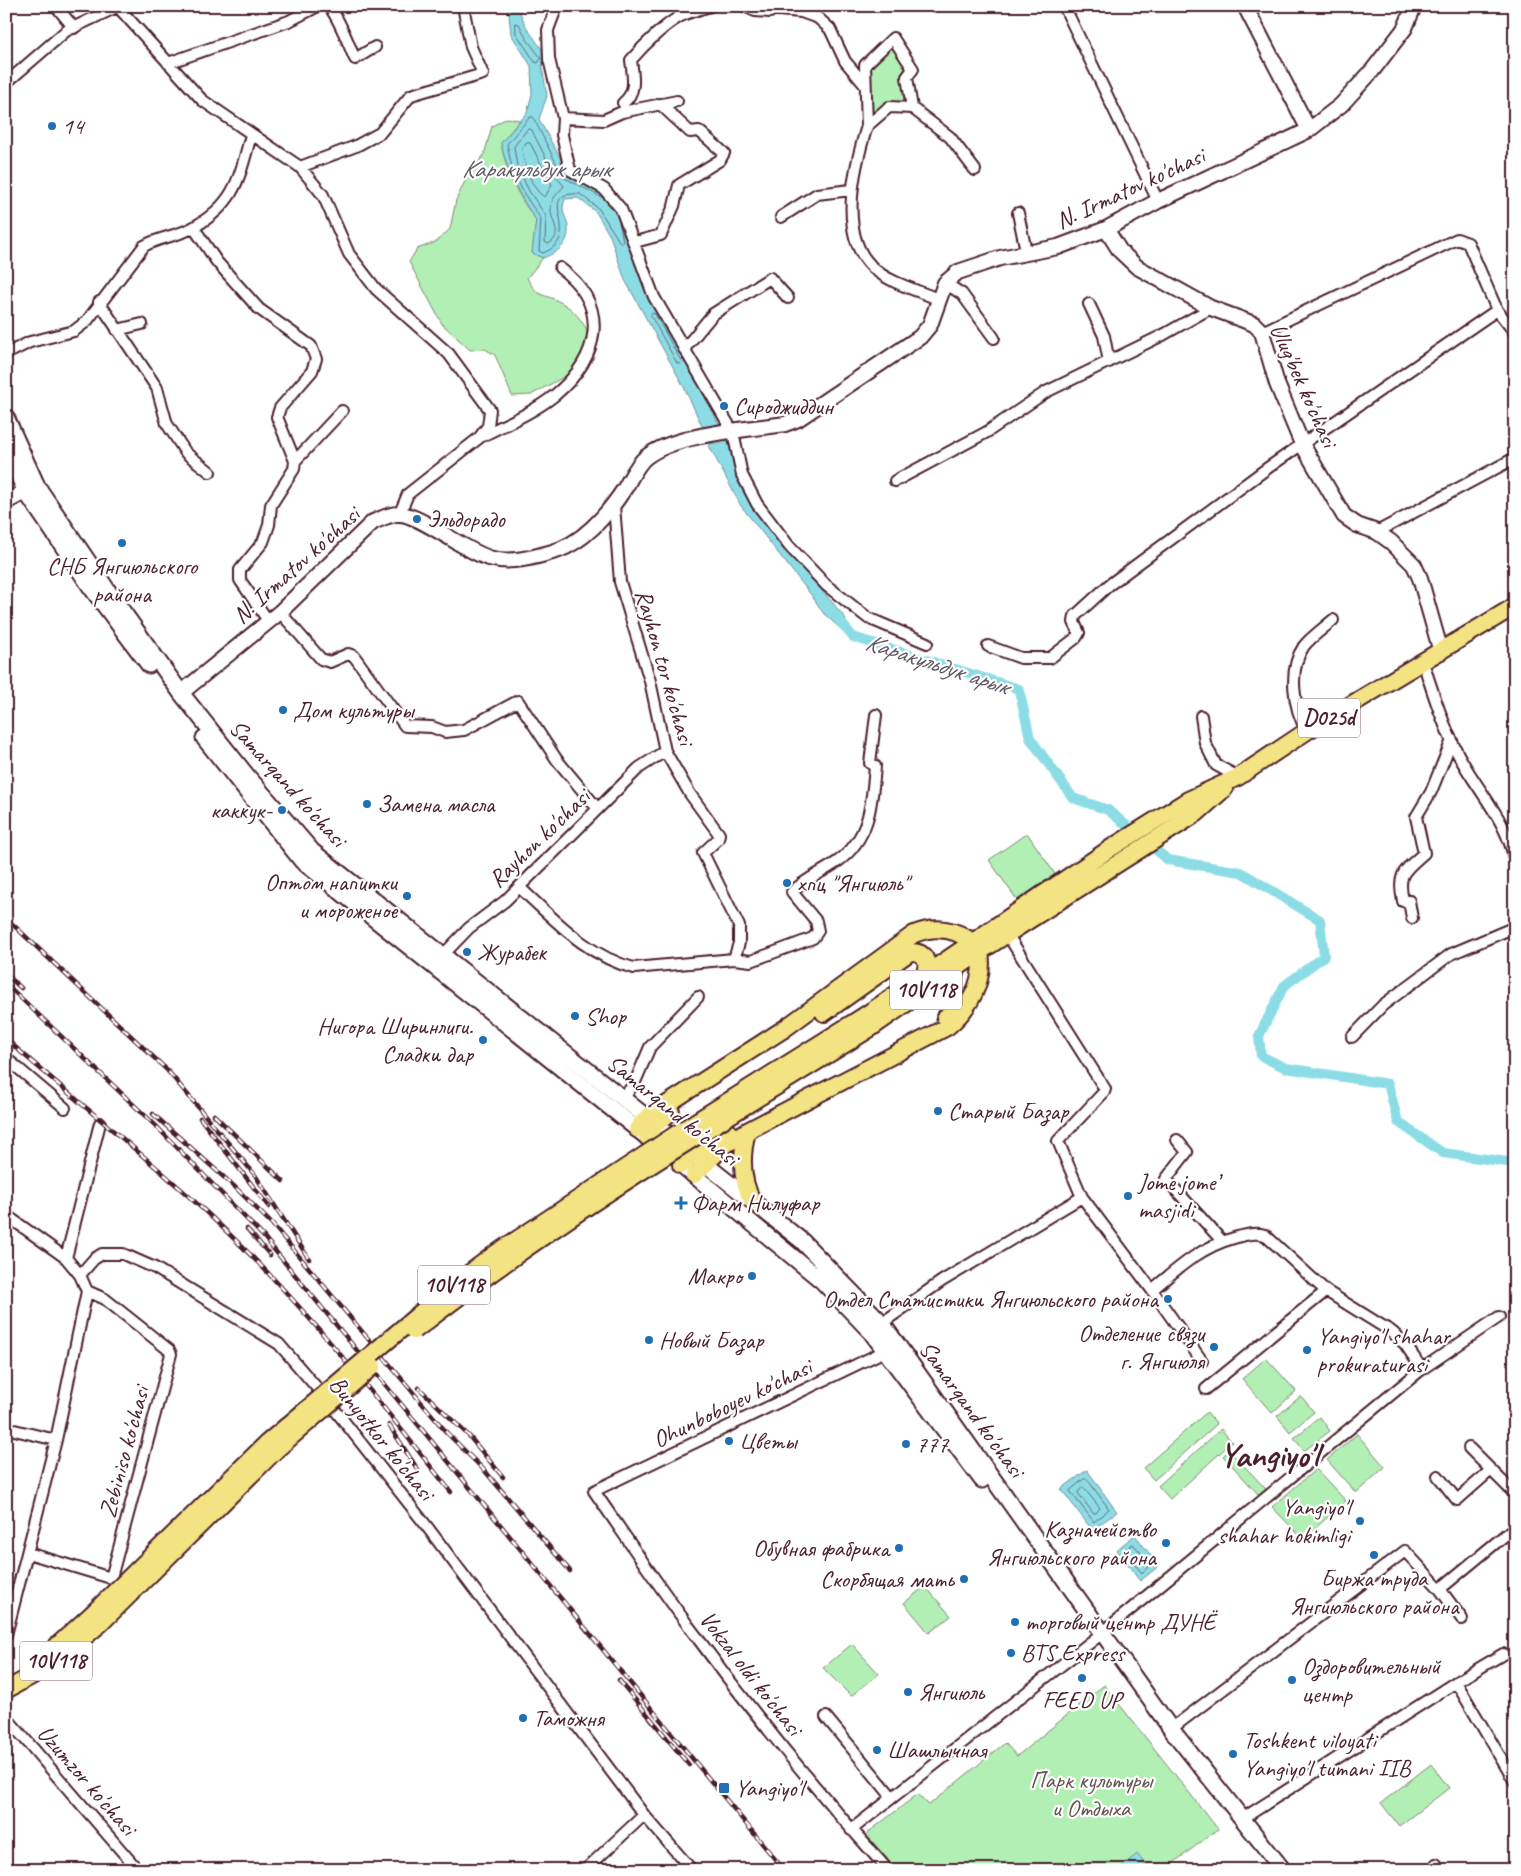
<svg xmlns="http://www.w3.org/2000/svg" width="1521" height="1876" font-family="Caveat,sans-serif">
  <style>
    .green { fill: #b2efb5; stroke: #7e8770 }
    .water { fill: #8cdce6; stroke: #72909b }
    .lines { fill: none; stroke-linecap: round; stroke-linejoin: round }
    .shore { stroke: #646b76; stroke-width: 1 }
    .canal { stroke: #8cdce6; stroke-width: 10 }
    .minor-casing { stroke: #4a1f2b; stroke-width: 14 }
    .tertiary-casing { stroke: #4a1f2b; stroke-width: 18 }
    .secondary-casing { stroke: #4a1f2b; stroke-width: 19 }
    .primary-casing { stroke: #4a1f2b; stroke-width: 20 }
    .minor { stroke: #fff; stroke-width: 10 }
    .tertiary { stroke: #fff; stroke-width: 14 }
    .secondary { stroke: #fff; stroke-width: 15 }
    .primary { stroke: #f4e382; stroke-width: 16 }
    .rail-casing { stroke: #4a1f2b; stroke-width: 4.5 }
    .rail { stroke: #fff; stroke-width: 2.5; stroke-dasharray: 8; stroke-linecap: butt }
    .primary-bridge-casing { stroke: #4a1f2b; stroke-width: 20; stroke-linecap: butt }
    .primary-bridge { stroke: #f4e382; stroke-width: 16 }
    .poi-dot { fill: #1f6fb2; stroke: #fff; stroke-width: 2 }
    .labels { text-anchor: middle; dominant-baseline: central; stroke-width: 4.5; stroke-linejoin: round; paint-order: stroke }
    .shield { fill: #fff; stroke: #80626b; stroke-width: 1 }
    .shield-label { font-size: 22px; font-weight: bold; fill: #4a1f2b }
    .poi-label { font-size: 24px; fill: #4a1f2b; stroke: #fff; text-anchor: start }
    .street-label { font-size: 24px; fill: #4a1f2b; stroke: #fff }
    .park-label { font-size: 24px; fill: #64534e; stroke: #fff }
    .water-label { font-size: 25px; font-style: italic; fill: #5e5863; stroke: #fff }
    .town-label { font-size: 34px; font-weight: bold; fill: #4a1f2b; stroke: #fff }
  </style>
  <rect width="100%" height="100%" fill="#fff"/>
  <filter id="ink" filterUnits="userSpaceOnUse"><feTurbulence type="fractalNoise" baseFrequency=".02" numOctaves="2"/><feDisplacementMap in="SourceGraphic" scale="10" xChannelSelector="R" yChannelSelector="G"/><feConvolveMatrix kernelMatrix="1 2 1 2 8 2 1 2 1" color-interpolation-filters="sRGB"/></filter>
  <g filter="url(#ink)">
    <path class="green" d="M892 45 907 69V103L888 102 870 115 869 67Z
      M507 118 520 120 501 143C506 172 518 197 536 220L532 253 543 258 527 278C539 299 541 292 560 302 574 309 581 320 589 333L582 360 569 374 531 395 512 396 495 355 485 349 470 350 442 324 409 262 417 249 436 242 450 229 456 200 468 175 484 155 492 126Z
      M1027 833 1055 874 1017 900 989 860Z
      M1266 1358 1296 1391 1272 1413 1242 1379Z
      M1301 1396 1314 1412 1290 1432 1277 1416Z
      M1207 1412 1217 1424 1154 1480 1143 1468Z
      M1320 1417 1330 1431 1304 1451 1294 1438Z
      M1221 1429 1232 1442 1170 1499 1158 1486Z
      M1357 1434 1385 1467 1356 1493 1327 1460Z
      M1229 1450 1266 1489 1259 1495 1223 1456Z
      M1316 1469 1346 1501 1303 1539 1272 1507Z
      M925 1586 951 1616 929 1633 904 1603Z
      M852 1644 879 1674 851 1696 823 1668Z
      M1104 1685 1218 1829 1164 1870H897L866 1834 918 1794 929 1805 1005 1743 1017 1756Z
      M1431 1764 1449 1788 1399 1826 1381 1803Z"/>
    <path class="water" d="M508 6H519C522 28 538 40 547 58L542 66 547 96 539 119C548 138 560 154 567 174 579 180 599 186 608 196 627 216 628 246 638 271L720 426 703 428 684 387 625 280 610 236 596 212 578 198 565 199C560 214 566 214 568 226 570 244 557 253 543 258L532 253 536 220C519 195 507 173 501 143L527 113 532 94 531 66 511 34Z
      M728 442C734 464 741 483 752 503 774 544 817 582 846 619L841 629 824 614 812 596 741 506 708 444Z
      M1087 1470 1117 1512 1092 1530 1061 1489Z
      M1135 1535 1159 1566 1140 1581 1116 1550Z
      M1137 1854 1150 1870H1117Z"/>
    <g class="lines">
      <path class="shore" d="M516 23 519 24 526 38 541 58 538 63 535 62 516 33Z
        M528 129 532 130C537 142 556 178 564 186 559 193 551 197 551 209 550 220 565 236 548 244L545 242 546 216 529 191 517 166 514 147Z
        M527 142 530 143 552 185 545 197C531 190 524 163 522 149Z
        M603 198 563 177 533 117H530L507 144 512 168 524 194 541 219 539 251 543 253C587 236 531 191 580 194L599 209 621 244 623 241 619 221
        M652 313 655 314 681 361 680 364 677 363 651 316Z
        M1084 1479H1087L1109 1509 1094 1522 1070 1491Z
        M1083 1487 1100 1508 1096 1513H1093L1078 1493Z
        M1133 1544 1151 1564 1142 1573 1124 1552Z"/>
      <path class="canal" d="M834 614 853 637 1019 689 1030 738 1073 798 1108 810 1168 860 1241 872 1320 920 1324 956 1284 986 1259 1036 1261 1056 1286 1068 1388 1084 1398 1122 1443 1153 1515 1163"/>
      <g class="minor-casing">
        <path id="minor" d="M56 6 74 28
          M329 6C341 22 347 41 355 59L375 47
          M557 6 548 30 549 59 563 118 562 135 570 170 604 189 621 209 654 297 733 432 742 475 757 504 789 546 827 586 868 618 927 643
          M744 6 755 11 770 12
          M762 6 767 9 801 12 818 18 830 29 845 61 865 85
          M1064 6 1158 201
          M118 7 202 100 300 167 323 195 349 254 376 289 449 354 490 410 488 426 479 438 408 494 400 513
          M893 38 913 69 907 77 912 108 889 107 867 126 865 65Z
          M168 63 289 21 318 6
          M6 83 66 31 119 6
          M623 103C637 92 633 77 631 60 644 45 666 23 683 15 692 11 701 9 710 6
          M912 108 950 137 975 170
          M563 118 604 120 622 112 677 101
          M867 126C855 165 837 233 872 267 889 283 917 290 938 299
          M300 167 356 146 380 133 411 95 483 74 471 47 463 6
          M1018 213 1026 251
          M781 217 817 194 851 190
          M194 228 217 262 259 309 311 346 316 359 312 371 280 408 277 417 295 461 294 469 271 505 269 525 263 542 240 570V580L269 622
          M635 242 661 235 674 206 679 185 720 160 724 153 699 131 690 132 660 104
          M945 283 962 294 994 338
          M99 302 157 388 167 424 186 453 210 472
          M1089 304 1104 336 1109 362
          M117 330 142 324
          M1262 332 1457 239 1468 243 1497 310 1515 333
          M684 349 713 314 770 278 788 298
          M6 354 30 342 74 331 87 321 144 246C159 237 179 236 194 227 236 203 239 178 251 135
          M482 436C506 424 534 412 555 395 600 357 611 306 560 268
          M295 461 342 411
          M895 481 987 432 1046 392 1163 335 1211 308
          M614 505 620 582 650 681 665 751 690 794 719 834 718 839 703 853 739 926V943L734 959
          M1377 532 1515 458
          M280 612 321 659 330 662 348 654 354 656 405 726 432 727 445 732 464 730 518 701 557 760 598 809
          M988 646 1021 658H1050L1076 638 1079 633 1074 622 1075 616 1109 585 1269 467 1497 310
          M1423 662C1433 693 1443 725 1458 754 1478 792 1507 819 1515 862
          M1201 716 1205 743 1216 765 1238 777
          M1307 731C1293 708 1288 669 1304 646 1311 637 1324 628 1333 620
          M519 887C553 918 588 957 634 968L734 959 751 961 813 938 818 931 816 921 792 892C804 880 823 872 837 862 870 839 872 803 875 766L870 763 876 715
          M1412 918 1409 901H1403C1397 873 1404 871 1424 853L1416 817 1431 792 1452 740
          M443 955 469 928 505 901 639 768 665 751
          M1352 1037 1383 1005 1451 954 1515 927
          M6 1058 65 1108
          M623 1099 635 1082 650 1047 698 997
          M1177 1140 1187 1152 1166 1179 1222 1241
          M1082 1197 1152 1290C1178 1268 1201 1247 1234 1238 1245 1235 1254 1232 1265 1235L1326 1291 1392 1332 1405 1344 1422 1369
          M6 1215 66 1258 80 1275 94 1259 102 1254H123L155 1268 279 1344 324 1396 425 1524 644 1815 692 1870
          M66 1258 100 1123
          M1152 1290 1202 1361
          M882 1323 942 1281 1082 1197 1058 1141 1104 1092 1105 1089 1007 934
          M887 1350 594 1491C626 1537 657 1584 690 1628 752 1712 818 1793 888 1870
          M1206 1389 1326 1291
          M6 1428 56 1440
          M1469 1448 1515 1494
          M1438 1476 1457 1500 1491 1470
          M28 1553 111 1578 171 1354 169 1350 105 1299 87 1291
          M1440 1589 1462 1619
          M1102 1633 1422 1369 1499 1317
          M6 1635 56 1440 87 1291 80 1275
          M1503 1654 1456 1682 1515 1782
          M6 1717 138 1870
          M826 1717 892 1797
          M1171 1729 1405 1551 1440 1589 1515 1527
          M1242 1819 1456 1682
          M851 1830 1096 1638
          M1436 1864 1440 1870
          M6 1869 7 1870
          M585 1870 644 1815"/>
      </g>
      <g class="tertiary-casing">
        <path id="tertiary" d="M1245 6 1309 130
          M1106 229 1120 251 1137 267 1211 308 1254 324 1262 332 1277 384 1302 444 1344 516 1357 525 1377 532 1391 542 1414 565 1420 578 1441 652
          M6 502 36 486
          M181 693 280 612 373 522C381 519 389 514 398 514 418 512 467 554 493 559 511 563 531 558 549 553 581 546 608 514 625 488 631 478 637 464 646 457 677 433 746 430 785 424L798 419 920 337 930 325 945 283 958 272 1000 258 1058 247 1106 229 1158 201 1309 130 1341 105 1372 71 1405 28 1414 6"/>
      </g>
      <g class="secondary-casing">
        <path id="secondary" d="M6 417 37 486 106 588 181 693 248 777 312 851 802 1241 882 1323 1171 1729 1283 1870
          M6 450 26 492 90 586 149 665
          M204 738 302 861 647 1137
          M684 1167 822 1281 871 1332 982 1480"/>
      </g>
      <g class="primary-casing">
        <path id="primary" d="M932 985 948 989 955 997 954 1011 945 1018
          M824 1013 910 952C925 951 930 962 924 975
          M864 1016 1111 848 1188 800 1238 777 1307 731 1515 606
          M871 1028 987 947 1197 813 1225 788
          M637 1129 647 1117 784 1029 914 934C935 926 956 928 973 943
          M747 1131C741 1155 741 1181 753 1202
          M647 1137 656 1124 671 1112
          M681 1165 692 1154 729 1132
          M694 1175 725 1145 747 1131 947 1027C969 1009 985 982 980 952
          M47 1655 92 1614
          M6 1690 48 1667 100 1624"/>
      </g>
      <use href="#minor" class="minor"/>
      <use href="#tertiary" class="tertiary"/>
      <use href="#secondary" class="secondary"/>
      <use href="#primary" class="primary"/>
      <g class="rail-casing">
        <path id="rail" d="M6 918 167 1070 255 1175 309 1259
          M6 974 21 988
          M6 984 157 1127 263 1236 784 1870
          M6 1039C99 1121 198 1196 282 1288 342 1353 396 1423 451 1492
          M153 1114 236 1188 272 1224 447 1433 485 1471 570 1571
          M214 1115 283 1181
          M200 1118 269 1207
          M247 1229 270 1255
          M419 1388 469 1436 503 1477
          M389 1425 418 1470
          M619 1680 689 1765"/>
      </g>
      <use href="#rail" class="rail"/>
      <g class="primary-bridge-casing">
        <path id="primary-bridge" d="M414 1331C558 1218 716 1124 871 1028
          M92 1614 267 1443 451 1287 495 1254 684 1129 864 1016
          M100 1624 276 1450 373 1366"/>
      </g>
      <use href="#primary-bridge" class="primary-bridge"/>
    </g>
  </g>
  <g class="poi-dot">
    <circle cx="52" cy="126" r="5"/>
    <circle cx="724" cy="406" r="5"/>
    <circle cx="417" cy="519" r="5"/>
    <circle cx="122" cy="543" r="5"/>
    <circle cx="283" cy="710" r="5"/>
    <circle cx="367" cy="804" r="5"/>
    <circle cx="282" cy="810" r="5"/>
    <circle cx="787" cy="883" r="5"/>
    <circle cx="407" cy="896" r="5"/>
    <circle cx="467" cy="952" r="5"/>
    <circle cx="575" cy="1016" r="5"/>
    <circle cx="483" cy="1040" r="5"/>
    <circle cx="938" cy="1111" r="5"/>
    <circle cx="1128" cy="1196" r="5"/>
    <path d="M678.5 1195.5h5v5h5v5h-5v5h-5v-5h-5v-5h5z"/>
    <circle cx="752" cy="1276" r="5"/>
    <circle cx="1168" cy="1299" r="5"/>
    <circle cx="649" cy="1340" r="5"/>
    <circle cx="1214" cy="1347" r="5"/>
    <circle cx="1307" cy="1350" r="5"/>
    <circle cx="729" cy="1441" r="5"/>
    <circle cx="906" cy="1444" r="5"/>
    <circle cx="1360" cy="1521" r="5"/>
    <circle cx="1166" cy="1543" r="5"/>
    <circle cx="899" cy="1548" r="5"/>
    <circle cx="1374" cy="1555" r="5"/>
    <circle cx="964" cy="1579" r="5"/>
    <circle cx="1015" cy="1622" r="5"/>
    <circle cx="1011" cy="1653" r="5"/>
    <circle cx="1082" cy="1678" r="5"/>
    <circle cx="1292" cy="1680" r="5"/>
    <circle cx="908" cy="1692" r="5"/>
    <circle cx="523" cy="1718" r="5"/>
    <circle cx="877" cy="1750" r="5"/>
    <circle cx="1233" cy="1754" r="5"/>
    <rect x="718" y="1782" width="12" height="12" rx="2.5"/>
  </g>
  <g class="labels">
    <g class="shield">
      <rect x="1298" y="698.5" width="62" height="39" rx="4"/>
      <rect x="890" y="970.5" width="72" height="39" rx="4"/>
      <rect x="418" y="1265.5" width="72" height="39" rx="4"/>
      <rect x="20" y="1641.5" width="72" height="39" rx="4"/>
    </g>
    <g class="shield-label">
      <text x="1329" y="718">D025d</text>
      <text x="926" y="990">10V118</text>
      <text x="454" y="1285">10V118</text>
      <text x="56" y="1661">10V118</text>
    </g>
    <g class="poi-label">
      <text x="62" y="126">14</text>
      <text x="734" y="406">Сироджиддин</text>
      <text x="427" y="519">Эльдорадо</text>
      <text x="122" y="566" text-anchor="middle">СНБ Янгиюльского<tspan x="122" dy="28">района</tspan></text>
      <text x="293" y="710">Дом культуры</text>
      <text x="377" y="804">Замена масла</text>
      <text x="272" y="810" text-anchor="end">каккук-</text>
      <text x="397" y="882" text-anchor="end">Оптом напитки<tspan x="397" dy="28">и мороженое</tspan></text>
      <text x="797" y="883">хпц "Янгиюль"</text>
      <text x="477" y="952">Журабек</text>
      <text x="585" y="1016">Shop</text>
      <text x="473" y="1026" text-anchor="end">Нигора Ширинлиги.<tspan x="473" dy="28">Сладки дар</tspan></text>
      <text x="948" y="1111">Cтарый Базар</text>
      <text x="1138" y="1182">Jome jome’<tspan x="1138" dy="28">masjidi</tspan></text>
      <text x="691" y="1203">Фарм Нилуфар</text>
      <text x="742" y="1276" text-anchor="end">Макро</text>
      <text x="1158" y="1299" text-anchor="end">Отдел Статистики Янгиюльского района</text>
      <text x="1204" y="1333" text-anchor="end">Отделение связи<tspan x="1204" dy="28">г. Янгиюля</tspan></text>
      <text x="1317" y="1336">Yangiyo'l shahar<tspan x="1317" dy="28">prokuraturasi</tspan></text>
      <text x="659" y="1340">Новый Базар</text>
      <text x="739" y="1441">Цветы</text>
      <text x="916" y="1444">777</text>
      <text x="1350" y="1507" text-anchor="end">Yangiyo'l<tspan x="1350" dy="28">shahar hokimligi</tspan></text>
      <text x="1156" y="1529" text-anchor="end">Казначейство<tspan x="1156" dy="28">Янгиюльского района</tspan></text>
      <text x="889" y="1548" text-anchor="end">Обувная фабрика</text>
      <text x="1374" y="1578" text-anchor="middle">Биржа труда<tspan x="1374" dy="28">Янгиюльского района</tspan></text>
      <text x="954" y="1579" text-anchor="end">Скорбящая мать</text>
      <text x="1025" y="1622">торговый центр ДУНЁ</text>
      <text x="1021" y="1653">BTS Express</text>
      <text x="1302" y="1666">Оздоровительный<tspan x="1302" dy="28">центр</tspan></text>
      <text x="918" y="1692">Янгиюль</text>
      <text x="1082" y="1700" text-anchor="middle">FEED UP</text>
      <text x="533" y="1718">Таможня</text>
      <text x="1243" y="1740">Toshkent viloyati<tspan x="1243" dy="28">Yangiyo'l tumani IIB</tspan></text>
      <text x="887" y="1750">Шашлычная</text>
      <text x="735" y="1788">Yangiyo'l</text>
    </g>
    <g class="street-label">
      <text transform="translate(1130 188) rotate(-25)">N. Irmatov ko'chasi</text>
      <text transform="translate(1304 385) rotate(66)">Ulug'bek ko'chasi</text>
      <text transform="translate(296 565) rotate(-42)">N. Irmatov ko'chasi</text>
      <text transform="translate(665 667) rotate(74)">Rayhon tor ko'chasi</text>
      <text transform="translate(288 783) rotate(48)">Samarqand ko'chasi</text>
      <text transform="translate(539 838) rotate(-44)">Rayhon ko'chasi</text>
      <text transform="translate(673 1110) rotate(39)">Samarqand ko'chasi</text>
      <text transform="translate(732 1403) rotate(-26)">Ohunboboyev ko'chasi</text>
      <text transform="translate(972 1409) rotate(54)">Samarqand ko'chasi</text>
      <text transform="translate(382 1438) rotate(51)">Bunyotkor ko'chasi</text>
      <text transform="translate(124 1452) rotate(-75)">Zebiniso ko'chasi</text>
      <text transform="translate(751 1673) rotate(52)">Vokzal oldi ko'chasi</text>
      <text transform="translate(87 1780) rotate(49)">Uzumzor ko'chasi</text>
    </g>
    <g class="park-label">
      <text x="1091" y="1780">Парк культуры<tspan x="1091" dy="28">и Отдыха</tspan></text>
    </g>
    <g class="water-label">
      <text x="536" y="169">Каракульдук арык</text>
      <text transform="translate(937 664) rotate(18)">Каракульдук арык</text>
    </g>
    <g class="town-label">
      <text x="1269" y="1454">Yangiyo'l</text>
    </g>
  </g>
  <rect width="1521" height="1876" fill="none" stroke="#fff" stroke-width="25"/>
  <rect x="12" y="12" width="1496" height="1851" fill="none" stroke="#4a1f2b" stroke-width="2" filter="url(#ink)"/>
</svg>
